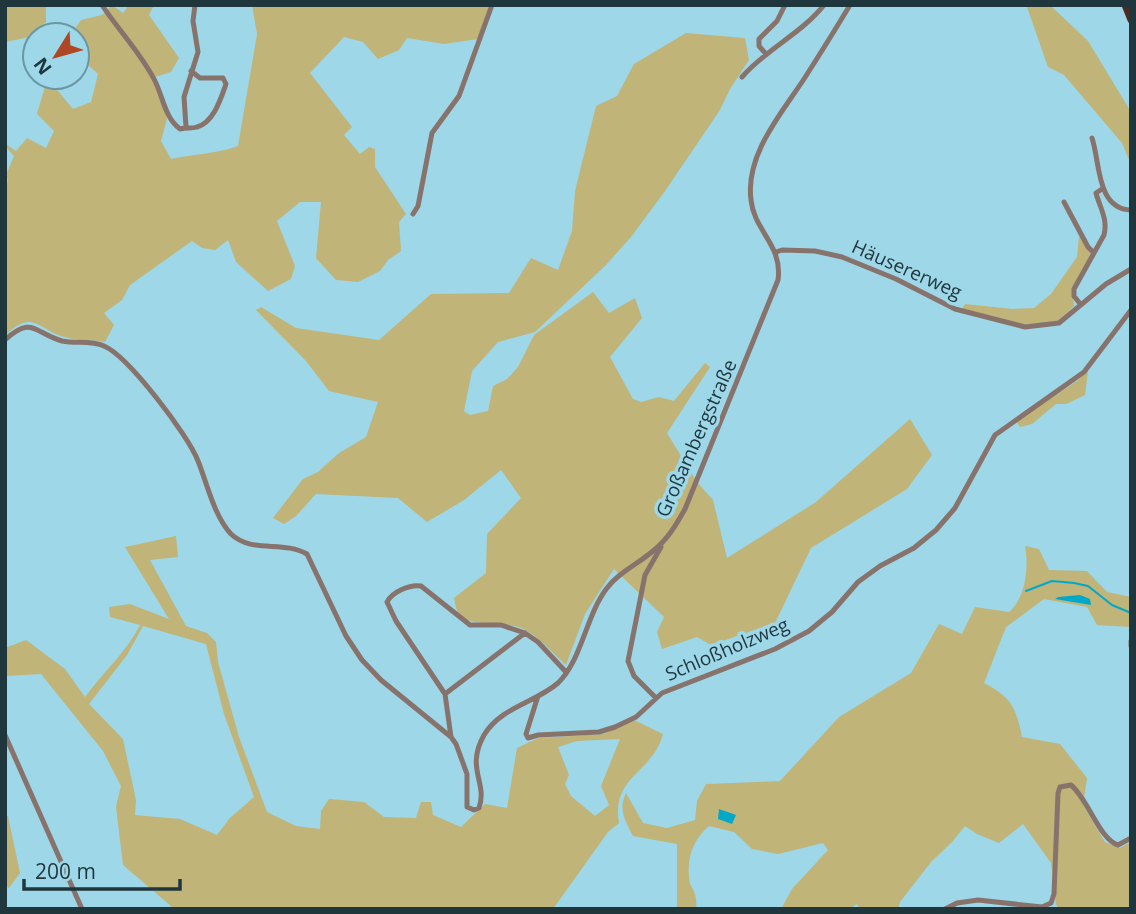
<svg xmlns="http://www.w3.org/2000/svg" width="1136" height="914" font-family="'Open Sans',sans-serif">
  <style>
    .green { fill: #c0b478; fill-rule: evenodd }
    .water { fill: #00a8c9 }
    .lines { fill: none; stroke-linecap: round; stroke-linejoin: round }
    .stream { stroke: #00a8c9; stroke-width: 2 }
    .minor { stroke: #88736c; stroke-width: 5 }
    .major { stroke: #4d2b20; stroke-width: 7 }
    .labels { text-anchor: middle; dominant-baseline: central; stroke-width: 7; stroke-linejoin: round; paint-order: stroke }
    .street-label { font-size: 19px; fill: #1f363d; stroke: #9dd7e8 }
  </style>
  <rect width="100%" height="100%" fill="#9dd7e8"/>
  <path class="green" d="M5 5H46V22L30 37 5 42Z
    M112 5 123 13 129 5H154L149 15 179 58 171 72 155 77 167 119 161 141 171 159C195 154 215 154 238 146L257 34 252 5H491L478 39 444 44 407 38 399 50 378 59 363 42 344 37 310 73 352 127 344 135 360 154 369 147 375 149V167L406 214 399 222 401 251 388 260 380 271 358 282 336 280 316 258 321 202H300L277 221 295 266 291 279 268 291 236 262 228 240 215 250 202 248 192 241 130 285 122 300 104 313 114 325 105 342C90 339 75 341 61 336 50 333 40 323 30 322 21 321 12 329 5 335V190L8 180 6 175 14 156 6 147 7 145 16 151 27 138 46 148 54 131 37 114 46 83 58 91 73 109 91 102 98 74 87 64 76 27 81 20 102 15Z
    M980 5H1050L1088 41 1131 112 1130 162 1122 143 1064 75 1048 67 1027 7Z
    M686 33 745 38 749 60 730 89 720 110 665 191 631 237 606 265 535 332 498 342 472 371 464 411 470 415 488 411 493 386 507 379 518 367 534 335 593 292 609 313 635 298 642 318 610 357 633 399 641 402 659 397 674 401 705 363 710 367 667 433 697 482 713 500 727 558 816 502 910 419 932 455 907 489 811 548 775 623 711 645 697 637 662 649 657 632 664 617 614 569 585 614 566 665C550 651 537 633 518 627 502 621 468 627 459 614 456 610 455 602 454 598L486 573 487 534 521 498 501 470 464 500 427 522 398 498 316 494 296 516 284 524 273 518 303 479 318 472 339 453 366 437 378 402 329 391 306 361 256 310 261 307 296 328 379 340 431 294 509 293 531 258 558 270 572 231 575 191 596 106 617 96 634 64Z
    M1079 236 1091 254 1072 288 1074 306 1058 321 1024 325 962 309 965 304 1013 309 1034 308 1051 294 1077 257Z
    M1088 371 1085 395 1066 404H1056L1032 424 1020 427 1016 421 1077 381Z
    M176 536 178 557 150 560 186 626 207 633 216 642 218 662 239 737 267 812 296 826 320 829 321 811 329 799 364 802 384 817 416 818 421 802H431L433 815 461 827 485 804 507 808 517 748 538 738 604 734 634 720 663 734C653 773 611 776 619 823L608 832 553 909H170L171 906 123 865 116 807 121 786 103 751 41 674 5 676V648L26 640 65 669 85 697C103 672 126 653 140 625L110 617 109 607 130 604 169 619 125 547ZM143 626 206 644 224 714 254 797 230 818 217 835 180 819 135 815 136 800 123 739 89 704 127 655ZM620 739 601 786 609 805 595 816 571 796 565 784 569 775 558 747 577 741Z
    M1025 546 1039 549 1049 570 1087 571 1107 592 1131 597V627L1097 625 1087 607 1044 599 1006 627 984 683C1011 697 1016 707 1022 737L1060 744 1087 778 1083 805 1105 842 1120 848 1131 842V909H1059L1056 904 1051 863 1023 824 999 843 977 834 965 826 952 842 931 862 900 902 898 909H860L857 904 849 909H781L792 889 828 850 823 843 778 854 752 849 734 832 709 826C694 839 687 856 689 877 689 889 698 889 696 909H677V844L633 836C625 820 618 810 626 793L643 823 667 828 695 820 697 801 706 784 780 781 839 717 911 673 939 624 962 634 975 607 1009 612C1026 598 1029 566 1025 546Z
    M5 815 8 816 20 873 9 888 5 886Z"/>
  <path class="water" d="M1080 595 1090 599 1091 605 1055 599 1058 597Z
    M719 809 736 815 732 824 718 819Z"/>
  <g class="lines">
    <path class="stream" d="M1026 591 1052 581 1074 583 1088 586 1112 605 1131 613"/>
    <path class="minor" d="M102 5C119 31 141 53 155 81 163 97 165 118 180 129 187 127 191 129 197 127 214 122 221 98 226 84L223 78H200L191 71
      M766 54 759 46V39L777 21 785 5
      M742 77C766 49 801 34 824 5
      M186 127 184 97 198 52 193 21 195 5
      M1092 138C1100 161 1096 209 1131 210
      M1064 202 1088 247 1094 253
      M413 214 418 206 432 133 459 96 492 5
      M776 252 782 250 815 251 842 257 896 279 955 309 1025 327 1059 323 1106 284 1131 269
      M1081 305 1074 296V289L1104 235C1108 219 1100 208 1096 193L1102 189
      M5 340C32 315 34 333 62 341 76 344 91 340 104 346 128 356 188 435 198 461 207 483 214 516 231 534 252 554 283 540 307 554L346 636 362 660 381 680 451 737 456 744 467 774V807L474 810 479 808C488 782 465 769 484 735 501 707 535 703 558 683 582 660 586 615 607 588 619 572 638 564 653 551 668 539 676 525 685 509L778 280C783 245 754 231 751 200 745 155 781 114 804 79 820 54 835 30 850 5
      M1131 641V646
      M445 694 525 633
      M538 696 526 734 528 738 538 735 599 732 615 727 636 717 662 693 775 649 809 631 832 612 858 582 880 566 914 548 936 530 955 508 995 435 1084 372 1131 310
      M656 698 634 676 628 661 645 575 661 547
      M5 735 82 909
      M451 737 445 694 396 621 387 602C392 592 410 584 421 586L470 625H501L525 633 538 642 566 672
      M945 909 957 903 978 900 1042 907 1051 903 1054 894 1058 793 1060 787 1071 785C1088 799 1100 840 1118 845L1131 838"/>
    <path class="major" d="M1125 5 1131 20"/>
  </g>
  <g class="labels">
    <g class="street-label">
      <text transform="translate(907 269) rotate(24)">Häusererweg</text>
      <text transform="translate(696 438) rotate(-66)">Großambergstraße</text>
      <text transform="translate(727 649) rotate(-23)">Schloßholzweg</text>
    </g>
  </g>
  <rect width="1136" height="914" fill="none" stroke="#1f363d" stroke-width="14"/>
  <g transform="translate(56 56) rotate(233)"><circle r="33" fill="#9dd7e8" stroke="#6b97a4" stroke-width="2"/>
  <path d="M0-5L12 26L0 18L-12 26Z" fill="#af4724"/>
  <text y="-10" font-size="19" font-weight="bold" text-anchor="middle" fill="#1f363d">N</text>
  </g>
  <path d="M24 879v10h156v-10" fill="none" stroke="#1f363d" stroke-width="3.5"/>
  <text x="35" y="879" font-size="21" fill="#1f363d" stroke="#9dd7e8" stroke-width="5" paint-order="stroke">200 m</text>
</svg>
